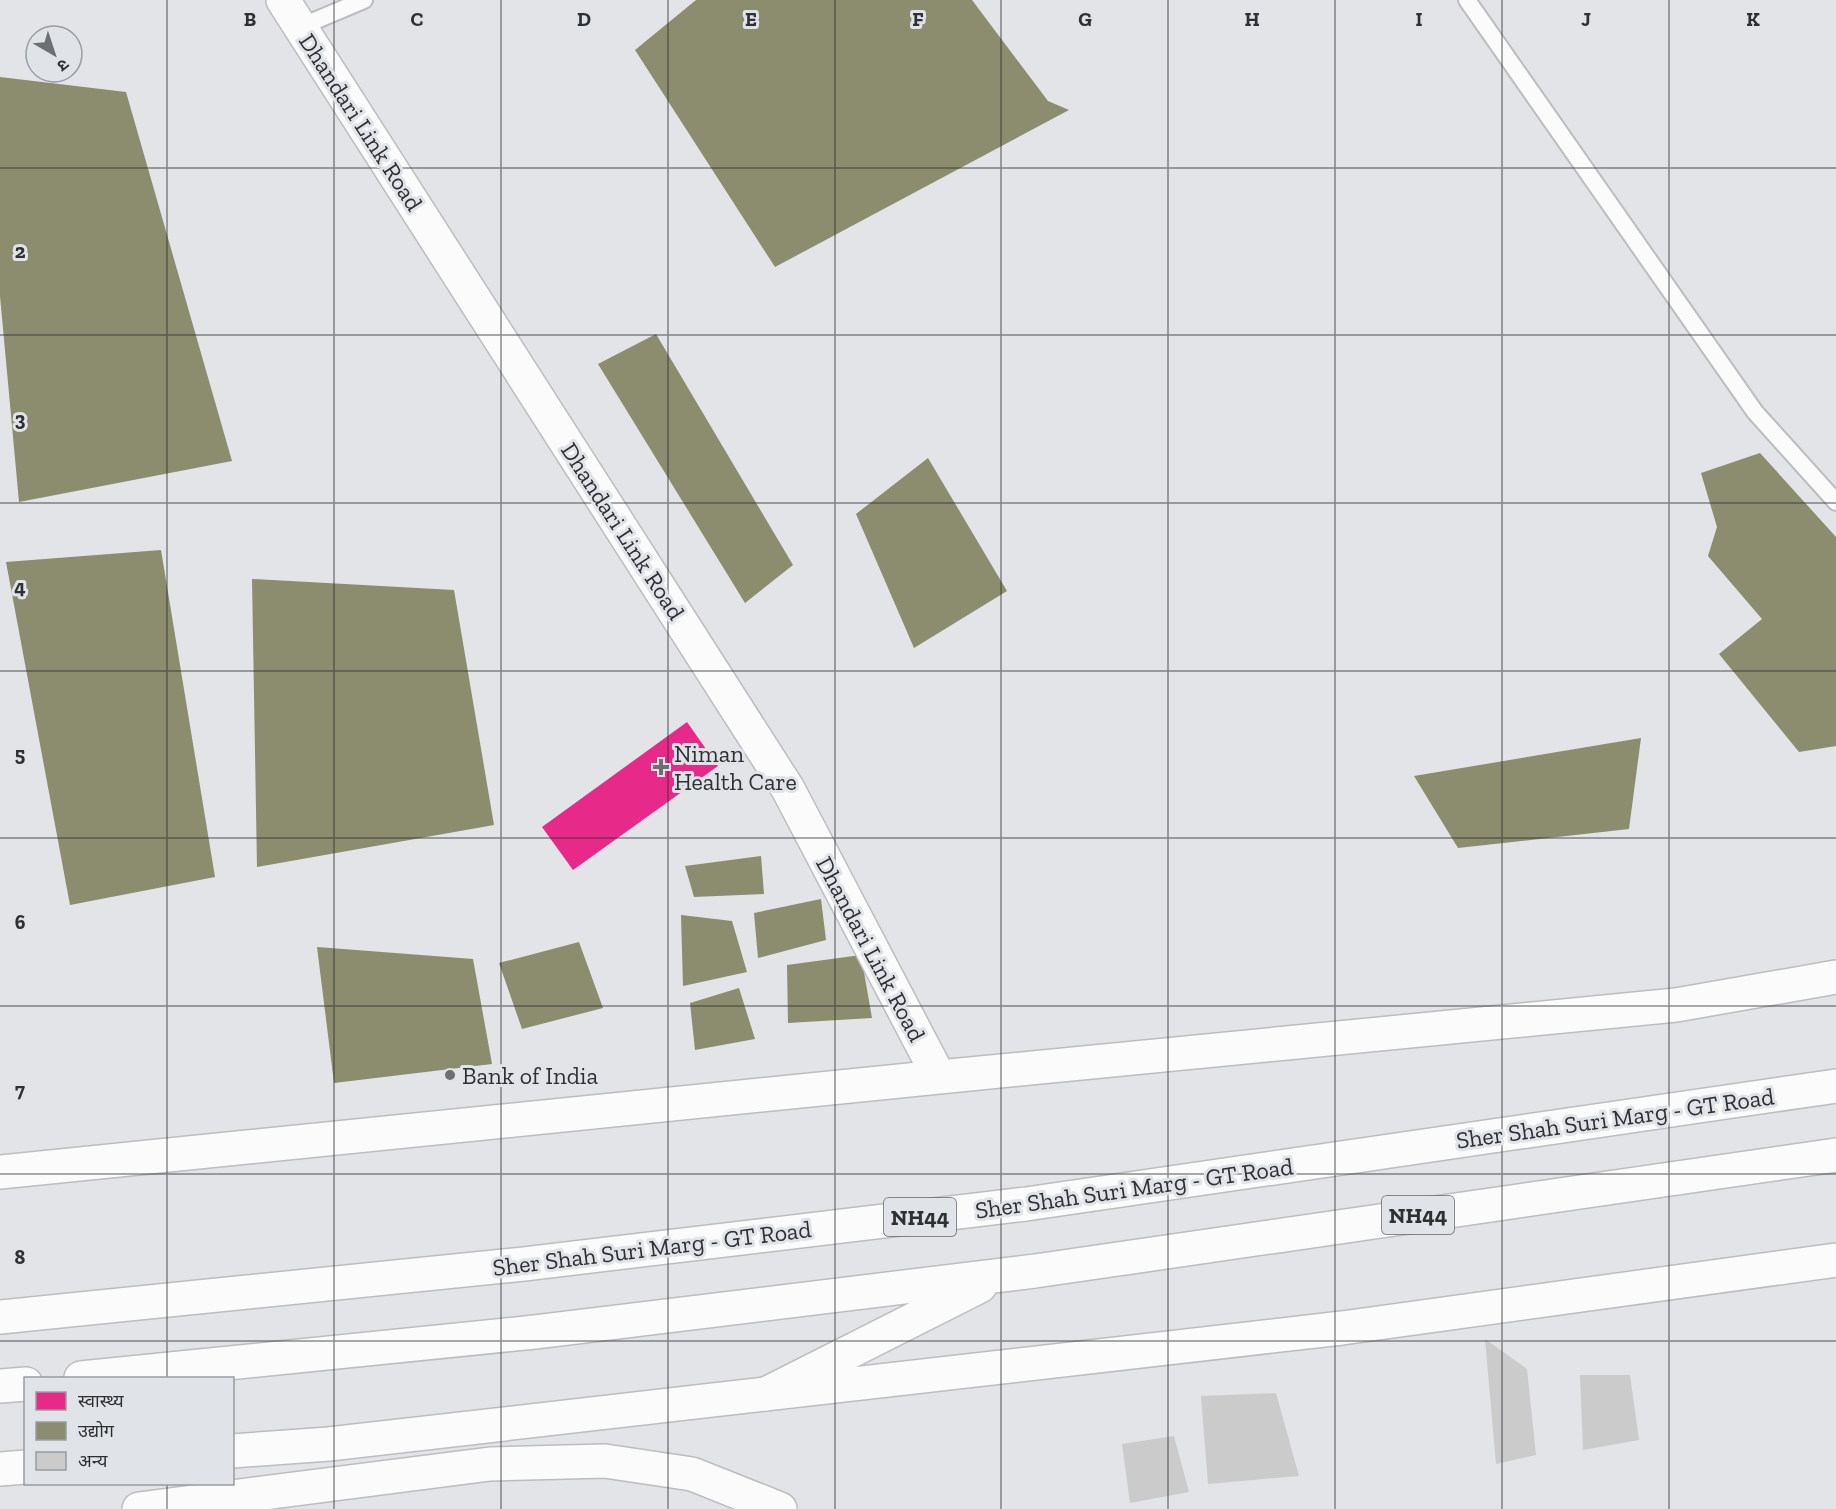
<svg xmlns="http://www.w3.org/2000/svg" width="1836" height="1509" font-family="'Zilla Slab','Noto Sans Devanagari',serif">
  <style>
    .health { fill: #e7298a }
    .industry { fill: #8c8c6e }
    .building { fill: #cbcbcc }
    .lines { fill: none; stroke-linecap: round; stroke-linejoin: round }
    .lane-casing { stroke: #bcbdbf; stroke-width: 20 }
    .secondary-casing { stroke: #bcbdbf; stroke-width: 36 }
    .highway-casing { stroke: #bcbdbf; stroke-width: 36 }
    .lane { stroke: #fbfbfb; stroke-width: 16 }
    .secondary { stroke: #fbfbfb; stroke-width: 33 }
    .highway { stroke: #fbfbfb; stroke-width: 33 }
    .grid { fill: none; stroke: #2f3032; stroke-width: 1.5; stroke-opacity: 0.55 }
    .poi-dot { fill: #6e6f71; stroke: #e0e4e9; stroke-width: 2 }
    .labels { text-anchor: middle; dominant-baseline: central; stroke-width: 6; stroke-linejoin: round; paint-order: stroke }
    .shield { fill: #e0e4e9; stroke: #646669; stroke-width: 1.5 }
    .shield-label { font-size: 22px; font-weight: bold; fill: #2f3032 }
    .street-label { font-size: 24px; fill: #2f3032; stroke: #e0e4e9 }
    .poi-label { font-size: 24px; fill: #2f3032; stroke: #e0e4e9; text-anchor: start }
    .grid-label { font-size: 20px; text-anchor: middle; font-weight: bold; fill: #2f3032; stroke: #e0e4e9; stroke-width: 6; stroke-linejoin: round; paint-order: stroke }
  </style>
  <rect width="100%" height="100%" fill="#e2e4e7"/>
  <path class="health" d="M687 722 718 766 573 870 542 827Z"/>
  <path class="industry" d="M696 0H972L1048 101 1069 110 775 267 635 50Z
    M0 77 126 92 232 461 19 502 0 296Z
    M656 334 793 565 745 603 598 364Z
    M1760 453 1836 537V746L1799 752 1719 654 1762 619 1708 556 1717 527 1701 473Z
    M928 458 1007 591 914 648 856 514Z
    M161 550 215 877 70 905 6 562Z
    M252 579 454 590 494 825 257 867Z
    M1641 738 1629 829 1458 848 1414 776Z
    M761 856 764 894 694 897 685 866Z
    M821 899 826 940 758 958 754 913Z
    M681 915 732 921 747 972 683 986Z
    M579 942 603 1008 522 1029 499 963Z
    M317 947 473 959 492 1064 334 1083Z
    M861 955 872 1018 788 1023 787 965Z
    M739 988 755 1039 695 1050 690 1003Z"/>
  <path class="building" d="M1485 1339 1527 1369 1536 1455 1496 1464Z
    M1580 1375H1630L1639 1440 1583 1450Z
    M1276 1393 1299 1476 1208 1484 1201 1396Z
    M1174 1436 1189 1492 1130 1503 1122 1444Z"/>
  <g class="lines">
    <g class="lane-casing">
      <path id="lane" d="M1467 0 1755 412 1836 502
        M300 27 364 0"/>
    </g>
    <g class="secondary-casing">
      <path id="secondary" d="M283 0 788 789 939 1077
        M0 1172 939 1077 1676 1005 1836 977
        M232 1451 329 1444 1342 1328 1836 1260
        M0 1469 26 1467
        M139 1509 490 1464 605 1461 692 1474 780 1509"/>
    </g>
    <g class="highway-casing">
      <path id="highway" d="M0 1317 524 1264 1026 1204 1836 1086
        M81 1378 535 1332 1035 1271 1836 1155
        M0 1386 26 1384
        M766 1394 980 1286"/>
    </g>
    <use href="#lane" class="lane"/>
    <use href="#secondary" class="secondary"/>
    <use href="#highway" class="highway"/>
  </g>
  <path class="grid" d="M167 0V1378M334 0V1509M501 0V1509M668 0V1509M835 0V1509M1001 0V1509M1168 0V1509M1335 0V1509M1502 0V1509M1669 0V1509M0 168H1836M0 335H1836M0 503H1836M0 671H1836M0 838H1836M0 1006H1836M0 1174H1836M0 1341H1836M167 1484V1509"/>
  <g class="poi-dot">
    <path d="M658 758h6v6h6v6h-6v6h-6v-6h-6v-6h6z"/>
    <circle cx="450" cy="1075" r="6"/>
  </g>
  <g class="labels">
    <g class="shield">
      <rect x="1382" y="1196" width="72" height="38" rx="4.5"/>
      <rect x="884" y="1198" width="72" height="38" rx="4.5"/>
    </g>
    <g class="shield-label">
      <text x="1418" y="1215">NH44</text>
      <text x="920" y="1217">NH44</text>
    </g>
    <g class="street-label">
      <text transform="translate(361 122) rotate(57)">Dhandari Link Road</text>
      <text transform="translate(623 531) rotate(57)">Dhandari Link Road</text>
      <text transform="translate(871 949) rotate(62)">Dhandari Link Road</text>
      <text transform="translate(1615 1118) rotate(-8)">Sher Shah Suri Marg - GT Road</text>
      <text transform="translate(1134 1188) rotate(-8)">Sher Shah Suri Marg - GT Road</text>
      <text transform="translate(652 1248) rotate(-7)">Sher Shah Suri Marg - GT Road</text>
    </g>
    <g class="poi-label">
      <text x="674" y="753">Niman<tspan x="674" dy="28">Health Care</tspan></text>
      <text x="462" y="1075">Bank of India</text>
    </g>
  </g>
  <g class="grid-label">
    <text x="250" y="26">B</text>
    <text x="417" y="26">C</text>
    <text x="584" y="26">D</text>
    <text x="751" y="26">E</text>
    <text x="918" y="26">F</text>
    <text x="1085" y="26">G</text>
    <text x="1252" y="26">H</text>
    <text x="1419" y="26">I</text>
    <text x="1586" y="26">J</text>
    <text x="1753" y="26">K</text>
    <text x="20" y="258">2</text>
    <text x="20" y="426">3</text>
    <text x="20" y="594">4</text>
    <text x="20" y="761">5</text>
    <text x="20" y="929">6</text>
    <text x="20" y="1097">7</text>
    <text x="20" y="1264">8</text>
  </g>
  <rect x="24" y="1377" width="210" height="108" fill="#e0e4e9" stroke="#999ca0" stroke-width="1.5"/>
  <rect x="36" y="1392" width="30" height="18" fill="#e7298a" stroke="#999ca0" stroke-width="1.5"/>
  <text x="78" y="1407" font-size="18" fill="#2f3032">स्वास्थ्य</text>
  <rect x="36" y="1422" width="30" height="18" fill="#8c8c6e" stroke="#999ca0" stroke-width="1.5"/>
  <text x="78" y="1437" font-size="18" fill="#2f3032">उद्योग</text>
  <rect x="36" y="1452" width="30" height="18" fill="#cbcbcc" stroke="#999ca0" stroke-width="1.5"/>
  <text x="78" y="1467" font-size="18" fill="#2f3032">अन्य</text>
  <g transform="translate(54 54) rotate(141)"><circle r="28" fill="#e0e4e9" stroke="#999ca0" stroke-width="1.5"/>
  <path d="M0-4.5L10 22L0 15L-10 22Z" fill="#6e6f71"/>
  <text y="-9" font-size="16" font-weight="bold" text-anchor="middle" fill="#2f3032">उ</text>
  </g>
</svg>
